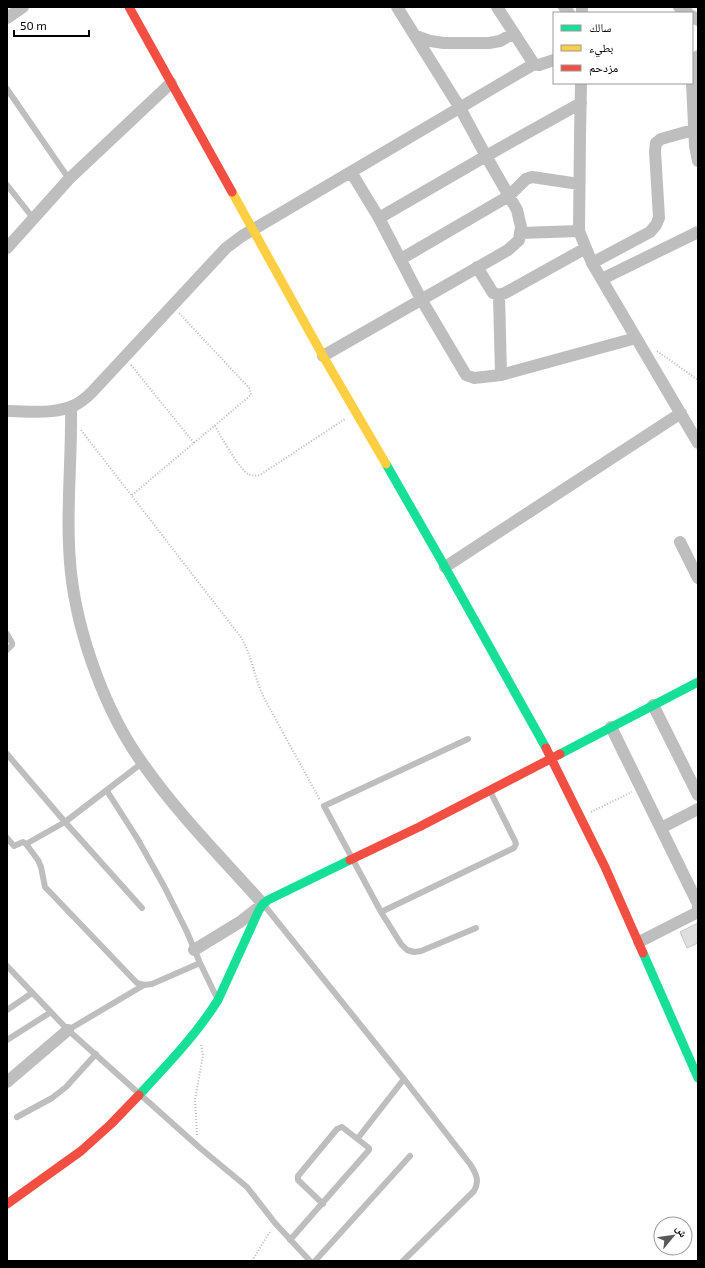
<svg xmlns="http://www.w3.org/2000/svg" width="705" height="1268" font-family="'Exo 2','Noto Naskh Arabic',sans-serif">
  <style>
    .building { fill: #dfdfdf; stroke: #c6c6c6 }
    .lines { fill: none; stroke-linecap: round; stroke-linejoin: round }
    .path { stroke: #b9b9b9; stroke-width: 2; stroke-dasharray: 1 2; stroke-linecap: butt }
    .lane { stroke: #bebebe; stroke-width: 6 }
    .street { stroke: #bebebe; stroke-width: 12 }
    .fast { stroke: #16e098; stroke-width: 9 }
    .slow { stroke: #ffcf43; stroke-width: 9 }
    .jam { stroke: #f24e42; stroke-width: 9 }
  </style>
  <rect width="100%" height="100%" fill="#fff"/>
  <path class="building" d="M698 923V943L687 948 680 932Z"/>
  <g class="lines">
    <path class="path" d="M657 351 698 380
      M131 365 194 443
      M215 426C220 435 240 470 248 474 252 476 256 476 260 475L345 419
      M81 430 240 636C252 654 254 678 264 698L320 800
      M132 495 251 395 249 388 179 313
      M591 812 632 792
      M197 1135 195 1100 203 1055 201 1044
      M252 1261 271 1230"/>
    <path class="lane" d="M7 89 69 179
      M7 185 33 218
      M7 634 12 643V645L7 650
      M468 739 324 806 381 912 401 944 407 950 414 952 421 951 476 928
      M7 754 65 822 142 908
      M107 791 137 838 164 886 187 932 200 963 217 998
      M7 838 14 846 23 842 26 844 65 822 142 763
      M26 844 38 860 41 867 45 887 137 983 144 985 152 984 200 963
      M264 905 404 1079 358 1138
      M381 912 514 848 516 844 515 841 490 791
      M7 966 68 1030 200 1148 247 1187 275 1223 310 1261
      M7 1010 32 993
      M68 1030 144 985
      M7 1040 51 1012
      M17 1117 52 1098 66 1087 96 1054
      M290 1240 369 1150V1148L342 1127 337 1129 298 1176V1180L323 1204
      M315 1261 410 1156
      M403 1261 474 1191C480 1181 476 1173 470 1164L404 1079"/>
    <path class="street" d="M497 7 534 64
      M564 7 569 13
      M679 7 688 13
      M582 13V7
      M692 16 698 20
      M7 18 23 7
      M416 36 430 41 444 43H489L500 41 514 33
      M692 82 698 56
      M581 83 580 136 579 231 592 263 698 443
      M692 83 695 146 698 161
      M351 172 379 218 421 299 466 375 474 378 501 375 636 338
      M379 218 486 156 581 103
      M520 233 579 231
      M7 248 69 179 171 83
      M401 259 509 196 526 179 532 177 579 184
      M592 263 650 232 656 225 659 218 655 151 656 143 661 139 693 130
      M477 267 493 293 499 295 505 293 586 248
      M602 279 698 232
      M499 295 501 375
      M323 356 508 250 519 240 521 227 517 210 486 156 460 108 397 7
      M71 407C72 463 65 518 71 573 78 636 106 713 143 764 178 814 222 858 263 904L240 922 194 950
      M7 411C29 411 54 415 75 405 81 402 87 397 92 392L226 248 242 236 534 64 539 65 554 60
      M680 542 698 578
      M445 567 681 413
      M653 705 698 795
      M611 727 698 904V908
      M661 828 698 809
      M639 942 696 913 698 910
      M7 1082 68 1030"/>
    <path class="fast" d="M386 464 445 567 546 748
      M560 754 698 682
      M643 953 698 1078
      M139 1095C167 1065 196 1035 218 1000L259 910 263 904 268 900 350 860"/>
    <path class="slow" d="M232 192 323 356 386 464"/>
    <path class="jam" d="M129 7 232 192
      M546 748 605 867 643 953
      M350 860 419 827 560 754
      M7 1204 81 1151 111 1124 139 1095"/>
  </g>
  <rect width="705" height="1268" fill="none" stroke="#000000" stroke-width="16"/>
  <rect x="553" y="12" width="140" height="72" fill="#ffffff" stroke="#999999"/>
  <rect x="561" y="25" width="20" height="6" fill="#16e098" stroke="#999999"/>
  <text x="589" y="32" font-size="12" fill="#000000">سالك</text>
  <rect x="561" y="45" width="20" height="6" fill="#ffcf43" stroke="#999999"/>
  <text x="589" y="52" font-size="12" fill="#000000">بطيء</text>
  <rect x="561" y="65" width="20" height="6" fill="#f24e42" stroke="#999999"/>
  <text x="589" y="72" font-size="12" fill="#000000">مزدحم</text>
  <g transform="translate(673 1236) rotate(61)"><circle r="19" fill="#ffffff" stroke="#999999"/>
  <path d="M0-3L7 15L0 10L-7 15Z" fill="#595959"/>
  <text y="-6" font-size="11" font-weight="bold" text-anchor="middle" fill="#000000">ش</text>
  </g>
  <path d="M14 30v6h75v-6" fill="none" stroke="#000000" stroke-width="2"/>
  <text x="20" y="30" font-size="12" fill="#000000" stroke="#ffffff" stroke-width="3" paint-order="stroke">50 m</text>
</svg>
